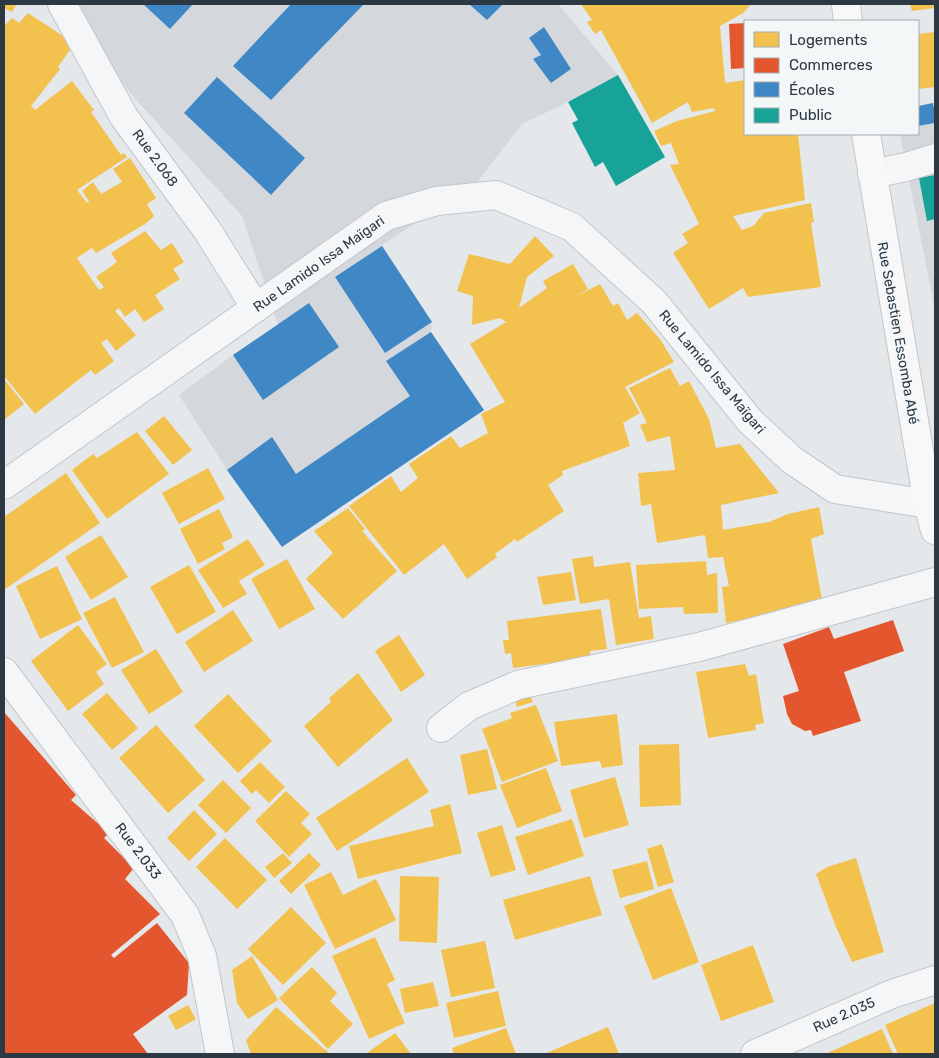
<svg xmlns="http://www.w3.org/2000/svg" width="939" height="1058" font-family="Rubik,sans-serif">
  <style>
    .built { fill: #d4d8dd }
    .homes { fill: #f2c14e }
    .shops { fill: #e4572e }
    .schools { fill: #3f88c5 }
    .public { fill: #17a398 }
    .lines { fill: none; stroke-linecap: round; stroke-linejoin: round }
    .minor-casing { stroke: #c3c6c8; stroke-width: 30 }
    .secondary-casing { stroke: #c3c6c8; stroke-width: 30 }
    .minor { stroke: #f5f6f7; stroke-width: 28 }
    .secondary { stroke: #f8f8f8; stroke-width: 28 }
    .labels { text-anchor: middle; dominant-baseline: central; stroke-width: 5; stroke-linejoin: round; paint-order: stroke }
    .street-label { font-size: 14px; fill: #2c3843; stroke: #f4f7f8 }
  </style>
  <rect width="100%" height="100%" fill="#e5e8ea"/>
  <path class="built" d="M70 4H558L618 75 568 102 522 124 475 185 382 245 432 322 431 332 484 410 282 547 227 470 179 395 233 355 278 325 242 216 129 92Z
    M935 123V310L900 134H918V126Z"/>
  <path class="homes" d="M4 4H17L12 12 4 8Z
    M581 4H751L743 13 720 26 725 83 745 80V134H798L805 200 733 216 742 230 753 226 764 213 811 203 814 222 811 223 821 287 748 297 743 288 709 309 673 253 688 243 682 234 699 224 670 165 679 164 671 143 661 146 654 131 677 121 715 111 714 108 692 112 688 102 652 123 601 30 595 34 587 22 592 20Z
    M910 4H935V8L912 11Z
    M28 13 63 36 70 50 58 67 60 69 31 106 35 110 72 81 94 110 91 112 121 155 124 153 127 157 77 190 87 203 89 201 82 191 93 182 101 194 122 182 113 169 130 158 156 198 147 204 154 216 145 224 96 253 92 248 77 258 99 290 104 287 96 277 117 262 111 253 145 231 161 250 172 243 184 262 173 269 180 279 155 295 164 309 144 322 135 309 125 317 119 308 115 311 136 335 116 351 107 339 101 343 114 361 95 375 91 370 35 414 4 376V26L12 18 19 23Z
    M935 32V87L918 89V34Z
    M535 236 554 256 527 277 519 308 547 288 543 281 573 264 588 289 577 296 600 284 613 306 618 303 627 320 637 313 660 339 674 362 625 387 640 413 623 423 630 446 562 471 563 475 548 485 564 511 517 542 515 539 495 554 497 557 467 579 444 544 404 575 349 506 391 476 401 492 418 478 409 464 451 436 460 448 488 433 481 414 505 402 470 344 506 322 500 318 472 325 473 296 457 291 469 254 510 264Z
    M670 368 680 386 689 381 709 419 716 448 740 444 779 493 721 505 723 530 769 522 788 514 819 507 824 534 811 539 822 600 766 613 767 615 726 623 722 587 729 586 723 557 708 558 705 535 657 543 651 504 641 506 638 473 675 470 670 436 647 442 640 425 647 423 629 388Z
    M4 379 24 404 4 420Z
    M164 416 192 450 173 465 145 431Z
    M137 432 169 474 107 519 72 470 93 454 97 458Z
    M208 468 225 499 179 524 162 493Z
    M66 473 100 523 4 590V517Z
    M348 508 365 529 362 531 397 571 343 619 306 579 333 553 314 531Z
    M219 509 233 537 222 543 225 549 198 564 180 529Z
    M101 535 128 577 91 600 65 557Z
    M248 539 265 565 239 581 247 594 223 608 198 570Z
    M593 556 594 567 630 562 639 618 651 616 654 639 616 645 609 599 580 604 572 559Z
    M287 559 315 609 279 629 251 579Z
    M706 561 707 575 717 573 718 613 684 614 683 607 639 609 636 565Z
    M189 565 216 612 177 634 150 587Z
    M57 566 82 619 40 639 16 586Z
    M571 572 576 600 543 605 537 577Z
    M115 597 144 652 112 668 83 613Z
    M601 609 607 649 590 651 591 658 513 668 511 653 505 654 503 640H509L507 621Z
    M233 610 253 641 204 672 185 642Z
    M78 625 107 664 96 672 104 684 68 711 31 661Z
    M399 635 425 675 401 692 375 651Z
    M156 649 183 692 149 714 121 670Z
    M745 664 749 676 756 674 764 723 755 725 756 730 708 738 696 672Z
    M358 673 393 720 338 767 304 726 331 702 329 698Z
    M527 688 533 702 517 707 513 693Z
    M107 693 138 728 112 750 82 714Z
    M228 694 272 741 238 773 194 726Z
    M536 705 558 761 502 782 482 729 512 718 510 713Z
    M617 714 623 765 602 768 600 761 561 766 554 722Z
    M156 725 205 780 168 813 119 758Z
    M679 744 681 805 640 807 639 745Z
    M487 749 497 789 468 795 460 755Z
    M407 758 429 792 337 851 316 818Z
    M260 762 285 787 269 803 256 790 252 794 240 781Z
    M546 768 562 811 517 828 500 785Z
    M615 777 629 825 584 838 570 790Z
    M223 780 251 808 226 833 198 805Z
    M286 791 310 814 301 823 312 834 289 857 255 821Z
    M450 804 462 853 358 879 349 846 434 826 430 810Z
    M194 810 217 834 189 861 167 838Z
    M572 819 584 856 528 875 515 837Z
    M502 825 516 870 491 877 477 833Z
    M225 838 267 880 237 909 196 867Z
    M662 844 674 882 658 887 647 849Z
    M283 853 292 863 274 878 265 867Z
    M309 853 321 865 291 894 279 881Z
    M856 858 884 952 852 962 836 927 816 874 827 867Z
    M647 861 654 889 620 898 612 870Z
    M331 872 343 895 376 879 396 920 335 949 304 885Z
    M400 876 439 877 437 943 399 941Z
    M590 876 602 915 515 940 503 900Z
    M671 888 699 962 653 980 624 906Z
    M291 907 326 943 283 985 248 949Z
    M375 937 395 980 387 984 405 1023 369 1039 332 956Z
    M485 941 495 988 451 997 441 950Z
    M753 945 774 1002 721 1021 701 965Z
    M252 956 278 1000 248 1019 237 1003 232 970Z
    M312 967 337 993 330 1001 353 1024 328 1049 279 998Z
    M433 982 439 1006 405 1013 400 989Z
    M498 991 506 1026 454 1038 446 1003Z
    M935 1003V1054H898L885 1025Z
    M188 1005 196 1019 176 1030 168 1016Z
    M276 1007 330 1054H251L246 1040Z
    M608 1027 619 1054H544Z
    M506 1028 516 1054H454L452 1048Z
    M882 1029 893 1054H825Z
    M395 1033 411 1054H368L367 1053Z"/>
  <path class="shops" d="M745 23V68L731 69 729 24Z
    M893 620 904 651 844 672 861 721 813 736 811 730 805 731 792 724 787 714 783 696 799 691 783 644 829 627 834 639Z
    M4 712 76 795 71 800 109 833 104 838 134 868 125 879 160 914 111 955 114 958 157 923 189 963 187 995 133 1034 148 1054H4Z"/>
  <path class="schools" d="M143 4H193L170 29Z
    M291 4H364L271 100 233 66Z
    M469 4H503L487 20Z
    M544 27 571 69 551 83 533 59 541 55 529 38Z
    M217 77 305 158 271 195 184 113Z
    M933 103 935 114V123L918 126V106Z
    M382 246 432 322 385 353 335 277Z
    M309 303 339 347 263 400 233 355Z
    M431 332 484 410 282 547 227 470 272 437 296 474 410 396 386 361Z"/>
  <path class="public" d="M618 75 665 157 616 186 603 162 595 167 572 123 578 120 568 102Z
    M935 175V219L927 221 919 178Z"/>
  <g class="lines">
    <g class="minor-casing">
      <path id="minor" d="M62 4 124 117 207 230 256 308
        M872 174 906 167 935 158
        M4 485 386 216 437 201 496 195 572 227 654 302 750 421 792 460 835 489 928 504
        M4 672 185 915 202 956 220 1054
        M441 728 469 706 518 685 699 647 935 582
        M755 1054 892 994 935 980"/>
    </g>
    <g class="secondary-casing">
      <path id="secondary" d="M846 4 848 21
        M866 134 928 504 935 530"/>
    </g>
    <use href="#minor" class="minor"/>
    <use href="#secondary" class="secondary"/>
  </g>
  <g class="labels">
    <g class="street-label">
      <text transform="translate(155 158) rotate(54)">Rue 2.068</text>
      <text transform="translate(319 264) rotate(-35)">Rue Lamido Issa Maïgari</text>
      <text transform="translate(898 333) rotate(80)">Rue Sebastien Essomba Abé</text>
      <text transform="translate(712 372) rotate(50)">Rue Lamido Issa Maïgari</text>
      <text transform="translate(138 851) rotate(53)">Rue 2.033</text>
      <text transform="translate(844 1015) rotate(-24)">Rue 2.035</text>
    </g>
  </g>
  <rect width="939" height="1058" fill="none" stroke="#2c3843" stroke-width="10"/>
  <rect x="744" y="20" width="175" height="115" fill="#f4f7f8" stroke="#a4abb0"/>
  <rect x="754" y="32" width="25" height="15" fill="#f2c14e" stroke="#a4abb0"/>
  <text x="789" y="45" font-size="15" fill="#2c3843">Logements</text>
  <rect x="754" y="58" width="25" height="15" fill="#e4572e" stroke="#a4abb0"/>
  <text x="789" y="70" font-size="15" fill="#2c3843">Commerces</text>
  <rect x="754" y="82" width="25" height="15" fill="#3f88c5" stroke="#a4abb0"/>
  <text x="789" y="95" font-size="15" fill="#2c3843">Écoles</text>
  <rect x="754" y="108" width="25" height="15" fill="#17a398" stroke="#a4abb0"/>
  <text x="789" y="120" font-size="15" fill="#2c3843">Public</text>
</svg>
